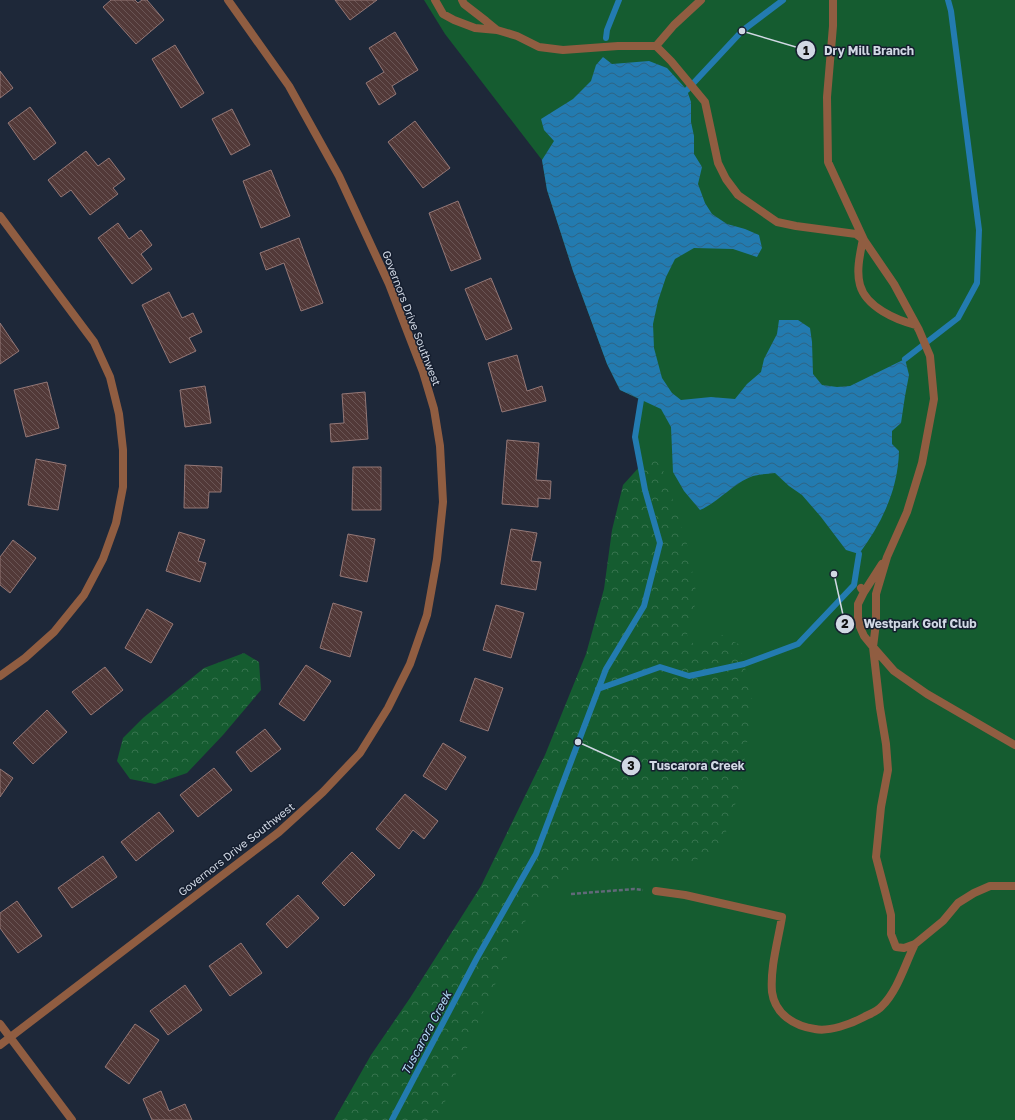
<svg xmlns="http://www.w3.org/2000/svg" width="1015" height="1120" font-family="'Golos Text',sans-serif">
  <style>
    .green { fill: #155c30 }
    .forest { fill: url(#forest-crowns) }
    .water { fill: url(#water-waves) }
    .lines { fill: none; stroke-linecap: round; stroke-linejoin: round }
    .stream { stroke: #237bb0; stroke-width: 6 }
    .building { fill: url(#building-back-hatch); stroke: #947877 }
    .path { stroke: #616979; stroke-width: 2.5; stroke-dasharray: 4 2; stroke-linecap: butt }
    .service { stroke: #905d41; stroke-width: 8 }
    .minor { stroke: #905d41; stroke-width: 8 }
    .labels { text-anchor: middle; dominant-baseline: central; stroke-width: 3; stroke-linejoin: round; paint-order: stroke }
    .street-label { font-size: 11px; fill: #d1d8e4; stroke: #151e2f }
    .water-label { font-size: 12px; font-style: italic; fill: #b5dcf9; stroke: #151e2f }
    .leader { fill: none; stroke: #d1d8e4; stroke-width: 1.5 }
    .callout-dot { fill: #d1d8e4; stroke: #151e2f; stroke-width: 1.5 }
    .mark-label { font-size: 12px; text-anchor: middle; font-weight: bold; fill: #111 }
    .callout-label { font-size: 12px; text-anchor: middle; font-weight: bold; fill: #d1d8e4; stroke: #151e2f; stroke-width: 3; stroke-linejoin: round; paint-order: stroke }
  </style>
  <defs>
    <pattern id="forest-crowns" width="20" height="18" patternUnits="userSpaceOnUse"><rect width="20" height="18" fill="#155c30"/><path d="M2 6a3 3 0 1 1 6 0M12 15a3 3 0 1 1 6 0" fill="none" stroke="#36734e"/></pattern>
    <pattern id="water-waves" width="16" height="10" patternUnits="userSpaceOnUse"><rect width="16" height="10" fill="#237bb0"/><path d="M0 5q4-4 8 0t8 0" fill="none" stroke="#2e6485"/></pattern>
    <pattern id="building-back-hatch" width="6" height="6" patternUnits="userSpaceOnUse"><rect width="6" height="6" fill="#523938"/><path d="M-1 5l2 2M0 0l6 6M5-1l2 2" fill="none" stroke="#6a5555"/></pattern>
  </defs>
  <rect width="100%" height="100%" fill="#1e2839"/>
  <path class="green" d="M424 0H1015V1120H393L536 854 645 490 635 437 641 400 620 390 607 364 573 271 547 190 542 160 445 34Z"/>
  <path class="forest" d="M650 455 662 467 687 544 697 597 687 635 696 648 722 635 740 645 753 703 740 790 723 841 711 854 688 863 600 862 570 869 542 894 517 935 457 1071 438 1120H334L371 1055 410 998 481 886 545 755 586 654 604 589 612 530 623 485Z
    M244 653 259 662 261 690 223 735 187 773 155 784 130 779 117 761 123 738 143 718 204 668Z"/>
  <path class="water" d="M603 57 612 64 649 61 667 68 687 90 691 102V122L694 136V154L702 167 698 184 705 203 712 214 727 224 745 229 759 235 762 248 757 257 733 249 694 248 675 259 666 277 658 301 653 324 654 348 662 378 672 393 681 400 711 397 735 399 747 384 761 372 764 359 777 334 779 320H798L810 328 812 342 813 374 822 385 837 387 850 386 905 359 909 375 905 396 901 423 892 431V444L899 451C898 490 882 523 859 554L846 550 821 517 802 495 789 486 775 473C768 474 760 474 753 476 733 483 719 502 700 510L684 491 673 472 671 427 661 409 620 390 607 364 573 271 547 190 542 160 554 141 544 130 541 119 573 99 591 81 596 65Z"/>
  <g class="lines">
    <path class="stream" d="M606 38 607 30 619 0
      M687 90 742 31 783 0
      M905 359 958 318 977 283 979 230 951 11 948 0
      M598 689 660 667 689 676 744 664 798 644 854 585 859 554
      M392 1120 477 958 536 854 606 669 644 606 660 543 645 490 635 437 641 400"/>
  </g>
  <path class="building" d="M111 0H135L138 3 142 0H147L164 20 136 44 103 7Z
    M335 0H377L350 20Z
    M395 32 418 70 392 86 396 94 379 105 366 83 384 72 369 48Z
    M175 45 204 93 181 108 152 59Z
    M0 71 13 88 0 98Z
    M30 107 56 143 34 160 8 123Z
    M232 109 250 145 231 155 212 119Z
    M415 121 450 168 423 188 388 142Z
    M86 151 98 166 109 158 125 179 113 188 118 194 90 215 71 190 61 197 48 180Z
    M271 170 290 216 261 228 243 181Z
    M458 201 481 259 451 271 429 213Z
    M118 223 129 239 141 230 152 245 141 254 152 269 132 284 98 238Z
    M299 238 323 303 301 311 284 263 266 270 260 253Z
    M491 278 512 329 486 340 465 289Z
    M169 292 182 318 193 313 202 332 189 338 196 351 170 363 142 305Z
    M0 323 19 351 0 364Z
    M517 355 527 391 542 386 546 401 502 412 488 363Z
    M47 382 59 428 26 437 14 390Z
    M205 386 211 423 185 427 180 390Z
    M365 392 368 439 331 442 330 424 344 423 342 394Z
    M507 440 539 443 536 480 551 481 550 499 538 498V507L502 504Z
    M36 459 66 465 58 510 28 505Z
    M185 465 222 467 221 492H209L208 508H184Z
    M353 467H381V510H352Z
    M511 529 537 533 531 561 541 562 536 590 501 584Z
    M179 532 205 540 198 561 206 563 200 582 166 571Z
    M348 534 375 539 367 582 340 576Z
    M13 540 36 558 10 593 0 585V557Z
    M333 603 362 612 350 657 320 648Z
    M496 605 524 613 511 658 483 650Z
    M147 609 173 624 151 663 125 648Z
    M306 665 331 681 304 721 279 704Z
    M105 667 123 690 91 715 72 692Z
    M475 678 503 688 488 731 460 721Z
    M47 710 67 732 33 764 13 743Z
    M265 729 281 749 251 772 236 752Z
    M443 743 466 757 446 790 423 776Z
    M214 768 232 790 198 817 180 795Z
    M0 769 13 778 0 797Z
    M405 794 438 821 424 839 413 830 399 849 376 829Z
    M159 812 174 831 136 861 121 842Z
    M352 852 375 875 344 906 322 883Z
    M103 856 117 877 72 908 58 888Z
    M298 895 319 918 287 948 266 924Z
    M17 901 42 936 18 953 0 928V913Z
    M241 943 262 973 230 996 209 966Z
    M185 985 202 1010 168 1035 150 1011Z
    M135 1024 159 1040 129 1084 105 1067Z
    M161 1091 169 1111 185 1104 192 1120H152L143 1099Z"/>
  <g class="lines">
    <path class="path" d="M571 894 634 889 643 890"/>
    <path class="service" d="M435 0 443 14 454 20 475 28 497 30 517 36 539 47 563 50 618 46H656
      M462 0 464 4 486 21 497 30
      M701 0 674 25 656 46 671 61 705 102 718 163 726 179 738 195 777 222 796 226 856 234 864 240
      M833 0V26L827 97 828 162 864 240 894 284 919 330 930 356 934 399 922 463 907 512 887 557 876 594V623L873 647 894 671 927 694 1015 745
      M863 239C860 254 856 271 860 285 866 307 896 320 916 325
      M861 588 864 592 882 564
      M864 592 858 604V617L860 627 864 636 873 647 880 708 886 744 888 770 881 807 876 857 886 895 891 915V934L896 947 904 948 915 944 943 921 958 903 974 893 990 886H1015
      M656 891 685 895 782 917C778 941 770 968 772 992 775 1014 794 1026 815 1029 829 1032 851 1024 864 1017 870 1014 878 1011 882 1006 898 990 905 964 915 944"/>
    <path class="minor" d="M0 216 94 342 110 377 119 414 123 450V487L116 523 103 559 84 595 54 632 25 658 0 676
      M0 1024 72 1120
      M0 1045 279 832 323 792 360 753 388 708 410 664 427 615 437 559 443 502 440 446 434 409 423 372 389 284 339 176 289 86 228 0"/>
  </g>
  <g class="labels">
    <g class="street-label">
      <text transform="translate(412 318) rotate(69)">Governors Drive Southwest</text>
      <text transform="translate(236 849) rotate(-38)">Governors Drive Southwest</text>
    </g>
    <g class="water-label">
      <text transform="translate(426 1033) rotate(-62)">Tuscarora Creek</text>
    </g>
  </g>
  <path class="leader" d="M742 31L806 50M834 574L845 624M578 742L631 766"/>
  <g class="callout-dot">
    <circle cx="742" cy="31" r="4"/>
    <circle cx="834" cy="574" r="4"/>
    <circle cx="578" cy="742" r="4"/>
    <circle cx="806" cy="50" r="10"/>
    <circle cx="845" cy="624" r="10"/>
    <circle cx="631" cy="766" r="10"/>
  </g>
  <g class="mark-label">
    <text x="806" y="55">1</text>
    <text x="845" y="628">2</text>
    <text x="631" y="770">3</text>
  </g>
  <g class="callout-label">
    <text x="869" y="55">Dry Mill Branch</text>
    <text x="920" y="628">Westpark Golf Club</text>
    <text x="697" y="770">Tuscarora Creek</text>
  </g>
</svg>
